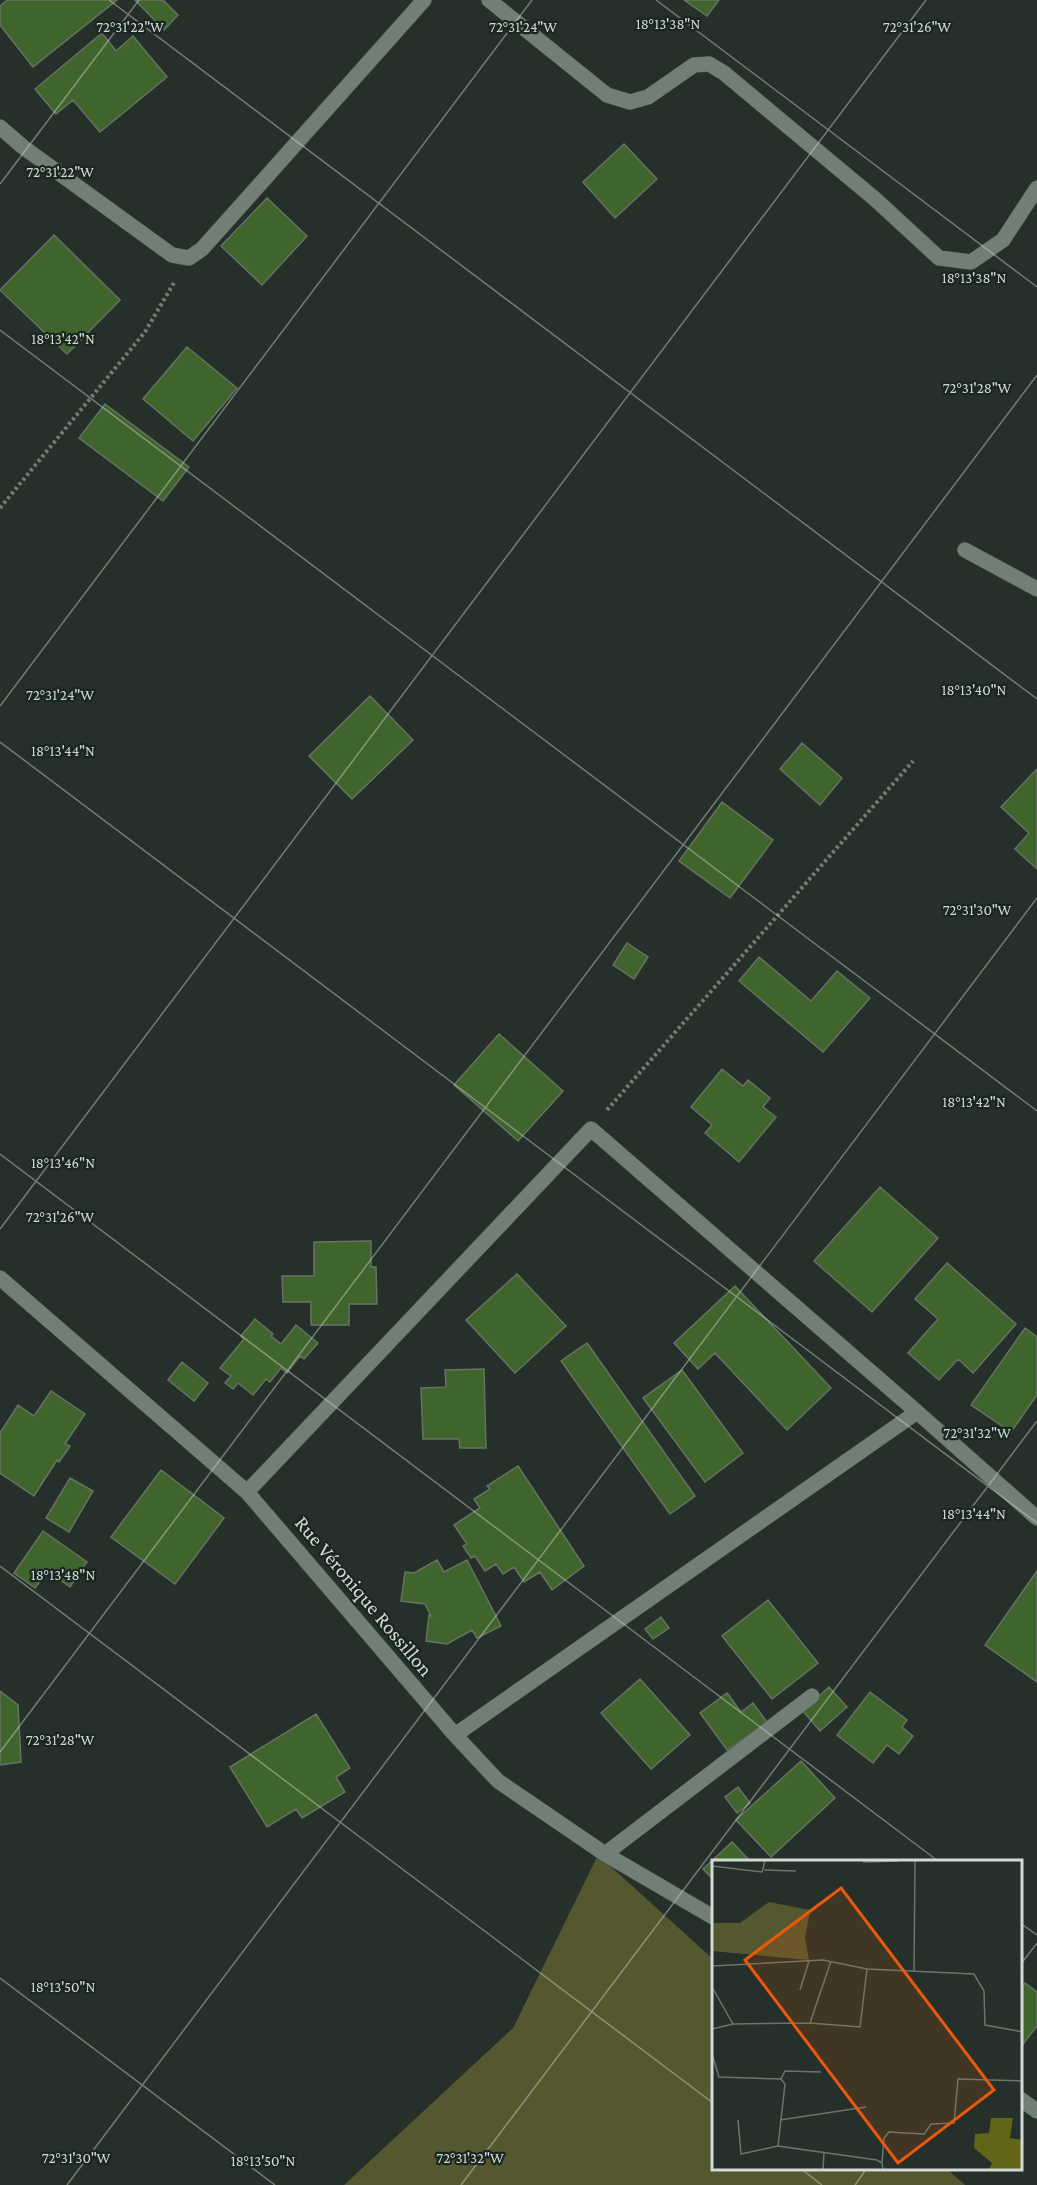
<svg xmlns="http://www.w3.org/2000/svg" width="1037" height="2185" font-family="'Crimson Pro',serif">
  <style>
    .green { fill: #55572f }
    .building { fill: #3f652c; stroke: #697165; stroke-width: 1.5 }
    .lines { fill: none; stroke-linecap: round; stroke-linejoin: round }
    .lane-casing { stroke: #434e49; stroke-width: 16 }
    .street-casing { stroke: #434e49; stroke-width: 16 }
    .path { stroke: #737d77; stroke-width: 4; stroke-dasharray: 3 3; stroke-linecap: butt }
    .lane { stroke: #717f77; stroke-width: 15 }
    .street { stroke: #717f77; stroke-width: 15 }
    .ticks { fill: none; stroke: #d2dad6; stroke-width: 1.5; stroke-opacity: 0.45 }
    .labels { text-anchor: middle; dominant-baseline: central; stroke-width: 4.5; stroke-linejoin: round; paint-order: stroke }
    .street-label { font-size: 21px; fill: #d2dad6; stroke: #1a2620 }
    .inset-road { fill: none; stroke: #6a746e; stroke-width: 1.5 }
    .view { fill: #e8590c; fill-opacity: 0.15; stroke: #e8590c; stroke-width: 3 }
    .inset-edge { fill: none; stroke: #d2dad6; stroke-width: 3 }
    .ticks-label { font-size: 15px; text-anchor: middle; fill: #d2dad6; stroke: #1a2620; stroke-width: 4.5; stroke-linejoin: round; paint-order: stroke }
  </style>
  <rect width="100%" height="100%" fill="#243029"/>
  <path class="green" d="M598 1855 713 1959V2168L947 2169 965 2185H344L513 2028Z"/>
  <path class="building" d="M7 0H117L33 67 0 25V6Z
    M135 0H163L178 15 164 30Z
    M684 0H719L707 16Z
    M102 33 116 51 133 36 167 77 100 132 73 100 56 114 35 89Z
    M624 144 657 179 615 218 583 182Z
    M267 198 307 236 262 285 221 246Z
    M54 235 120 300 67 354 0 290Z
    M187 347 237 388 193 441 143 399Z
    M105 404 189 467 163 501 79 438Z
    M370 696 413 740 352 799 309 756Z
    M802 743 842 778 820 805 780 769Z
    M1037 769V869L1015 849 1029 833 1001 807Z
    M722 802 773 840 730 898 679 861Z
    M627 943 648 957 634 979 613 965Z
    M759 957 811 1001 837 971 870 998 823 1052 739 981Z
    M499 1034 563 1091 518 1141 454 1085Z
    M722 1069 743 1086 748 1080 770 1098 763 1107 776 1117 739 1162 705 1133 712 1125 691 1107Z
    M880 1187 938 1238 872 1312 814 1261Z
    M371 1241V1267H376L377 1304H349V1325H311V1302H283L282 1276H314V1242Z
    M947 1263 1016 1324 973 1373 958 1359 939 1380 908 1353 938 1319 915 1299Z
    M517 1274 566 1326 515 1373 466 1320Z
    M735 1286 831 1388 787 1430 715 1353 698 1369 674 1343Z
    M255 1319 273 1334 271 1336 281 1344 296 1325 318 1343 304 1359 300 1356 287 1373 281 1368 270 1382 266 1379 253 1395 238 1383 233 1389 225 1383 231 1376 220 1368 244 1339 241 1336Z
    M1025 1328 1037 1337V1395L1011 1432 971 1405Z
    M587 1343 695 1496 670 1514 561 1361Z
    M182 1362 208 1383 194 1401 168 1380Z
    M484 1369 486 1448H460L459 1439H423L421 1388 446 1387 445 1370Z
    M682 1370 743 1453 705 1482 643 1398Z
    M51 1391 85 1414 65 1444 70 1446 59 1462 57 1460 34 1496 0 1473V1433L18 1405 34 1416Z
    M518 1466 584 1566 552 1590 540 1572 524 1582 514 1567 503 1574 496 1564 485 1571 475 1556 471 1558 463 1546 467 1544 454 1525 480 1508 474 1499 490 1489 487 1486Z
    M161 1470 224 1518 175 1584 111 1537Z
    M70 1478 93 1491 69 1532 46 1518Z
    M43 1531 87 1562 70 1587 48 1571 35 1588 14 1573Z
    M437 1560 444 1572 467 1560 501 1626 477 1638 472 1630 447 1644 426 1641 429 1615 431 1616 425 1604 401 1601 405 1572 414 1573Z
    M1037 1571V1682L985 1645Z
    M768 1600 818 1663 772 1699 722 1636Z
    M661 1617 669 1628 653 1639 645 1629Z
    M640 1679 690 1735 651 1769 601 1713Z
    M829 1687 847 1707 820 1731 803 1711Z
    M0 1691 18 1705 21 1762 0 1765Z
    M870 1692 907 1720 902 1727 913 1736 899 1754 887 1745 873 1763 837 1735Z
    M727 1693 741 1712 753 1703 767 1722 727 1750 700 1713Z
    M316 1714 350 1768 336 1777 345 1792 302 1818 296 1809 267 1827 230 1767Z
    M801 1761 835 1798 771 1857 736 1820Z
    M738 1787 750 1803 737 1813 725 1797Z
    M732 1842 750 1861H713V1879L703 1869Z
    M1025 1983 1037 1992V2026L1020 2048V1988Z"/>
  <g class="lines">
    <g class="lane-casing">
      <path id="lane" d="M965 550 1037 589
        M605 1854 812 1696"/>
    </g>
    <g class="street-casing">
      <path id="street" d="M489 0 607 95 630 102 648 97 694 65 709 64 724 73 875 199 939 258 971 262 1003 240 1037 188
        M0 127 23 147 172 255 189 258 202 249 424 0
        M0 1278 247 1492 455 1735 498 1781 605 1854 713 1917
        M247 1492 591 1129 917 1412
        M455 1735 917 1412 1037 1518
        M1020 2099 1037 2111"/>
    </g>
    <path class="path" d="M0 508 145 332 175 281
      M607 1110 913 761"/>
    <use href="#lane" class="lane"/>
    <use href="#street" class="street"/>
  </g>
  <path class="ticks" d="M109 0 1037 699M656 0 1037 287M0 184 139 0M0 330 1037 1111M0 706 532 0M0 742 1037 1523M0 1154 938 1861M0 1229 926 0M0 1566 713 2103M0 1752 1037 375M1020 1923 1037 1935M1020 1965 1037 1943M0 1978 275 2185M800 2168 822 2185M67 2185 1037 898M461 2185 1037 1421M855 2185 867 2168"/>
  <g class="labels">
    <g class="street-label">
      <text transform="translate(364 1596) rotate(50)">Rue Véronique Rossillon</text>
    </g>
  </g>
  <g transform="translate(712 1860)">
    <rect width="310" height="310" fill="#243029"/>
    <path d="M57 42 98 50 93 78 97 100 0 91V63H28Z" fill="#55572f"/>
    <path d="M279 258H301L298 278 310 280V310H277L280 303 262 288 263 274 277 273Z" fill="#626417"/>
    <path class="inset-road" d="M151 2 186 1M0 6 50 12 53 1M52 10 84 11M0 106 111 100 155 109 262 114 272 131 273 165 311 172M202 112 203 1M0 127 21 164 98 163 119 101M88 130 97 101M98 163 148 167 155 109M0 169 21 164M0 194 7 217 69 219 73 224 66 286 165 300 170 303 171 310M69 219 73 211 109 212M26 260 29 294 66 286M68 260 154 247M170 303 172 278 177 272 212 274 219 264 242 263 246 219 311 221M111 310 112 292"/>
    <path class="view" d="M129 28 282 230 186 303 33 100Z"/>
    <rect width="310" height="310" class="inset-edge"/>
  </g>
  <g class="ticks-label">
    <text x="668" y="29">18°13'38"N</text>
    <text x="130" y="32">72°31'22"W</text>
    <text x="523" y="32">72°31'24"W</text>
    <text x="917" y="32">72°31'26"W</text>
    <text x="60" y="177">72°31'22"W</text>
    <text x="974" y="283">18°13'38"N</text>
    <text x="63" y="344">18°13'42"N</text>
    <text x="977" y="393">72°31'28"W</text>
    <text x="974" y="695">18°13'40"N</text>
    <text x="60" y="700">72°31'24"W</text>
    <text x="63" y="756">18°13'44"N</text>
    <text x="977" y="915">72°31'30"W</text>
    <text x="974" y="1107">18°13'42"N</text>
    <text x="63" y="1168">18°13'46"N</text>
    <text x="60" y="1222">72°31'26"W</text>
    <text x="977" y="1438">72°31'32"W</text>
    <text x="974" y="1519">18°13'44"N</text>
    <text x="63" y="1580">18°13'48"N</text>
    <text x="60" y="1745">72°31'28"W</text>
    <text x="63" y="1992">18°13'50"N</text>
    <text x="76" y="2163">72°31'30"W</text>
    <text x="470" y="2163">72°31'32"W</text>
    <text x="263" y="2166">18°13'50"N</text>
  </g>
</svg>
